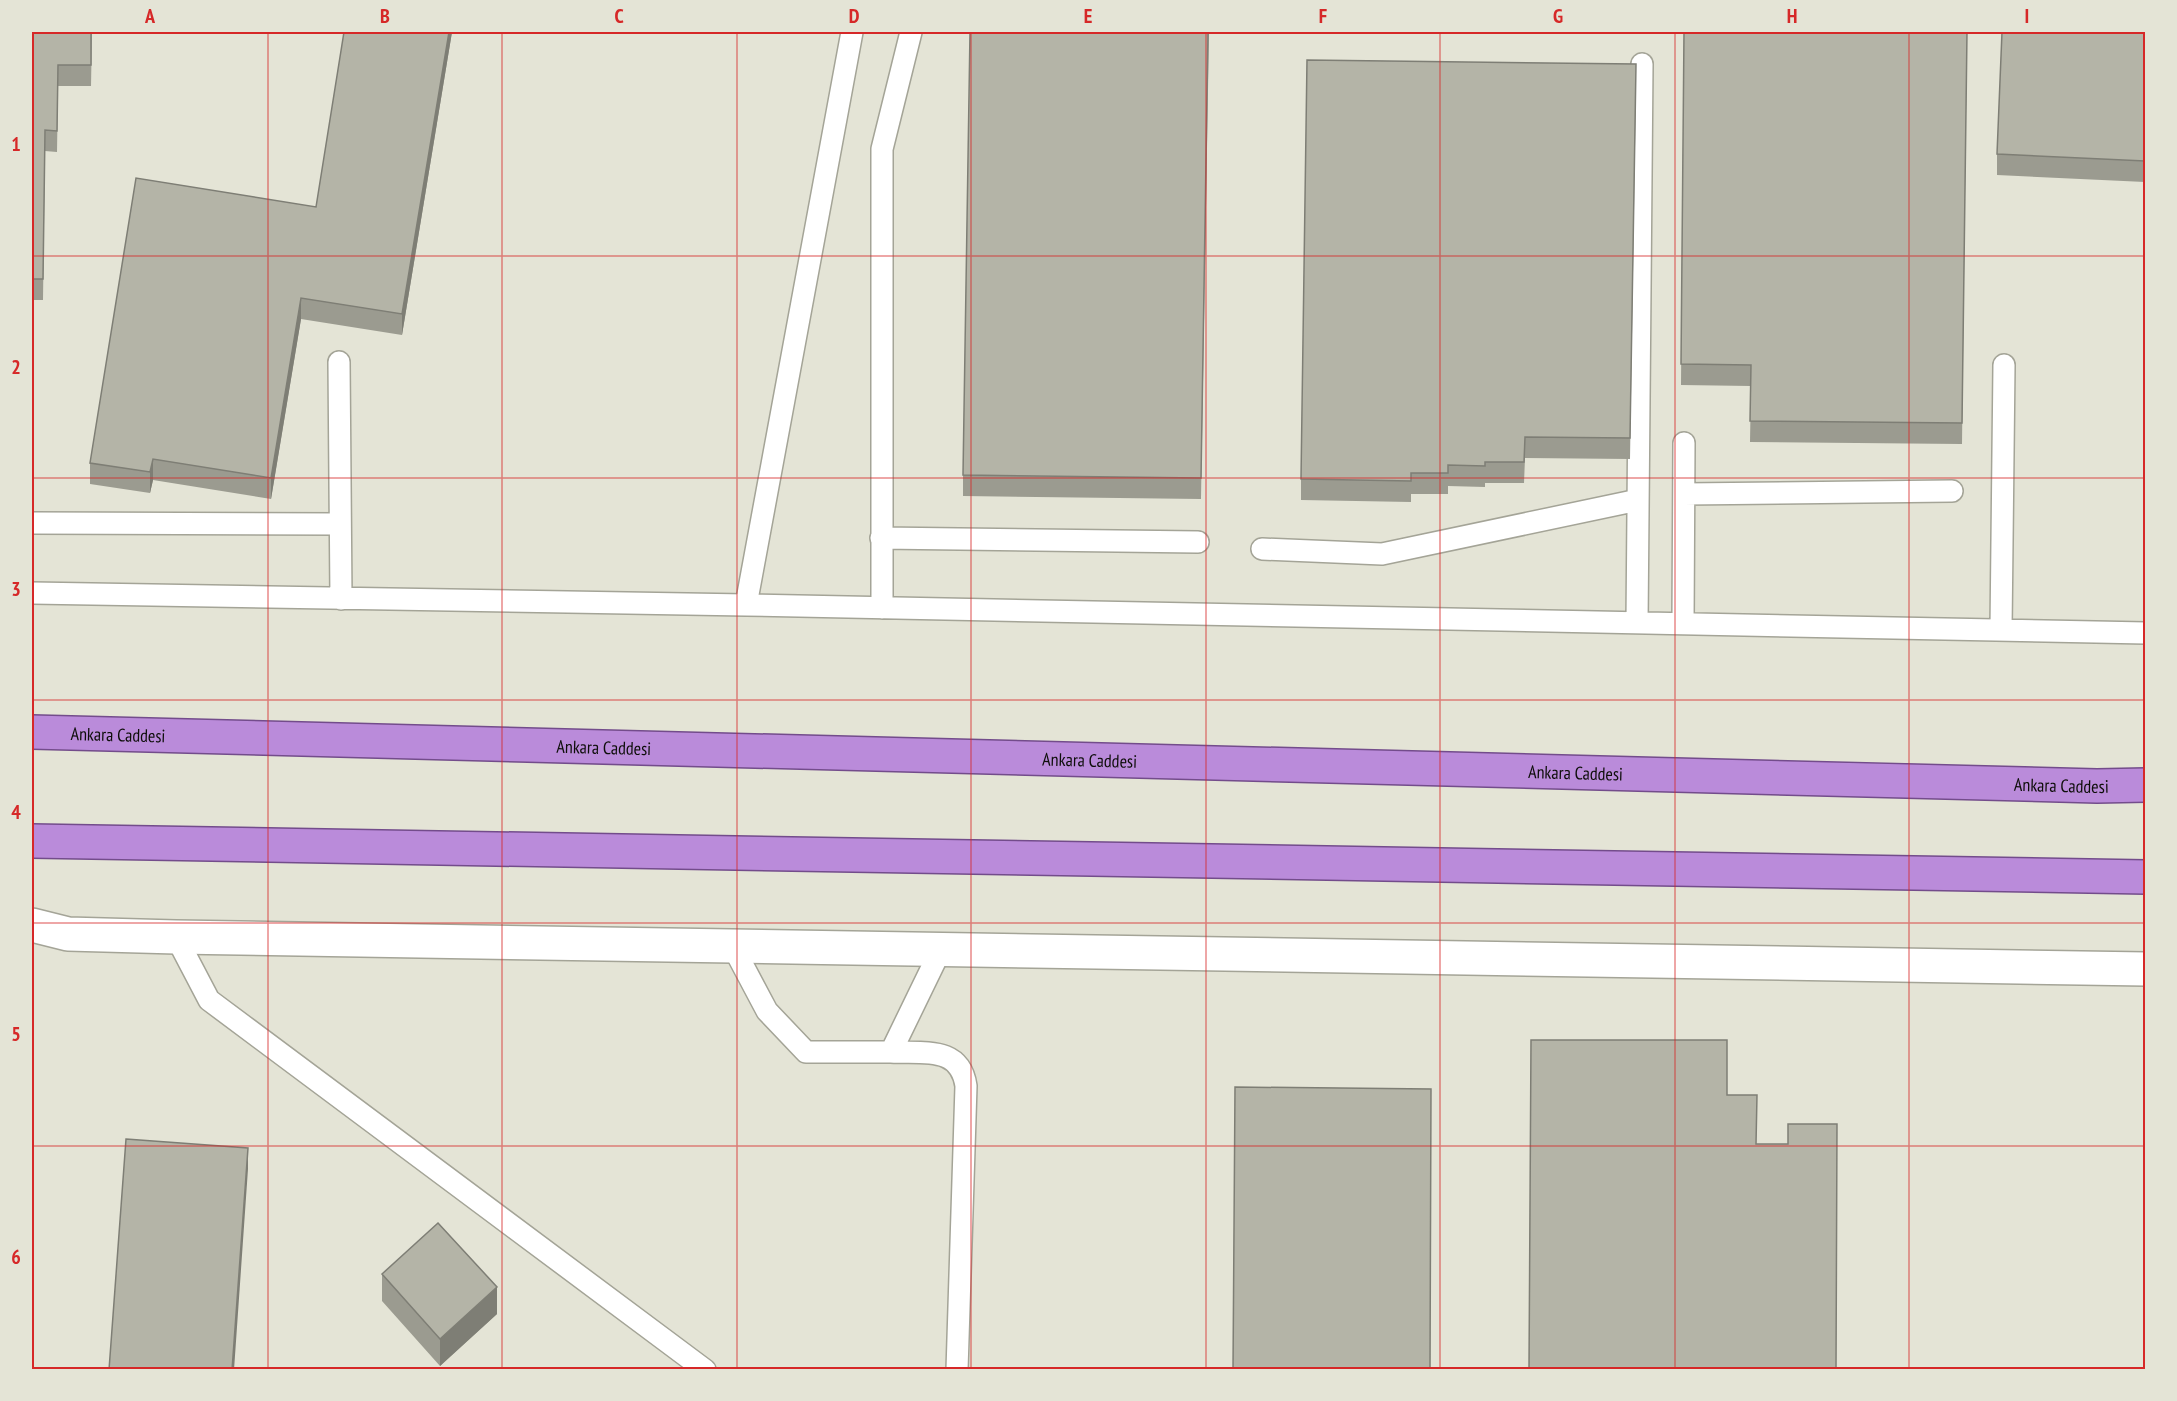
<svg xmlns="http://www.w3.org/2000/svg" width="2177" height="1401" font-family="'PT Sans Narrow',sans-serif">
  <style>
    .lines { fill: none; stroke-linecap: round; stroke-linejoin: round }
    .service-casing { stroke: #a4a497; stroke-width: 24 }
    .minor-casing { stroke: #a4a497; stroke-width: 36 }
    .trunk-casing { stroke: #734c8b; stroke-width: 36 }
    .service { stroke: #fff; stroke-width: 21 }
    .minor { stroke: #fff; stroke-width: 33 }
    .trunk { stroke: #ba8bda; stroke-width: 33 }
    .wall { fill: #9b9b90 }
    .shaded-wall { fill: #7e7e75 }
    .building { fill: #b4b4a7; stroke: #7e7e75; stroke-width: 1.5 }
    .grid { fill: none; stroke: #d62828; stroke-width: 1.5; stroke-opacity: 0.55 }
    .labels { text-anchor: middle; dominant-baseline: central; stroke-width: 5; stroke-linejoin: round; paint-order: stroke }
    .street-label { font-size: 18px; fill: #0e0e0a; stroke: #e4e4d6 }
    .neatline { fill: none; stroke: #d62828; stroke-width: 2 }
    .grid-label { font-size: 20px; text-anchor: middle; font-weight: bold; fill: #d62828 }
  </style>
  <rect width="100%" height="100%" fill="#e4e4d6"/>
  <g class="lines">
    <g class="service-casing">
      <path id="service" d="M339 362 341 599
        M1684 494 1952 491
        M32 523 340 524
        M881 538 1198 542
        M1262 549 1382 554 1638 500
        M32 593 746 605 2146 633
        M746 605 852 32
        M882 608V149L911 32
        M1637 623 1642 64
        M1683 623 1684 443
        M2001 630 2004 365
        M176 937 209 1000 705 1370
        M732 945 767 1011 806 1052H891L941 949
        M891 1052C923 1054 960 1045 966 1086L957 1370"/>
    </g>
    <g class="minor-casing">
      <path id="minor" d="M32 925 68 934 176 937 2146 969"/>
    </g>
    <g class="trunk-casing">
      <g id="trunk">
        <path id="s1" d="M32 732 2097 786 2146 785"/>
        <path d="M32 841 2146 877"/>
      </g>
    </g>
    <use href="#service" class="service"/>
    <use href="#minor" class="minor"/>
    <use href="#trunk" class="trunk"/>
  </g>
  <path class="wall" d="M32 32H92L91 86H58L57 152 45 151 43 300H32Z
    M452 32 402 335 301 319 271 499 153 480 150 493 90 484V463L316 207Z
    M1209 32 1201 499 963 496V475Z
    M1684 32H1967L1962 444 1750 442 1751 386 1681 385Z
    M2145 32V182L1997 175V154Z
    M1636 86 1630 459 1525 458 1524 483H1485V487L1448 486V494H1411V502L1301 500V479Z
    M382 1274 497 1314 440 1366 382 1301Z"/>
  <path class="shaded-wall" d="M449 32H452L402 335V314Z
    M301 298V319L271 499V478Z
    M153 459V480L150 493V472Z
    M248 1148V1169L234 1370H232Z
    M497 1287V1314L440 1366V1339Z"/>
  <path class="building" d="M32 32H91V65H58L57 131 45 130 43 279H32Z
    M344 32H449L402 314 301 298 271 478 153 459 150 472 90 463 136 178 316 207Z
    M970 32H1208L1201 478 963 475Z
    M1684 32H1967L1962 423 1750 421 1751 365 1681 364Z
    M2002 32H2145V161L1997 154Z
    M1307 60 1636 64 1630 438 1525 437 1524 462H1485V466L1448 465V473H1411V481L1301 479Z
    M1531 1040H1727V1095H1757L1756 1144H1788V1124H1837L1836 1370H1529Z
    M1235 1087 1431 1089 1430 1370H1233Z
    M126 1139 248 1148 232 1370H109Z
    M438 1223 497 1287 440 1339 382 1274Z"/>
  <path class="grid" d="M268 32V1370M502 32V1370M737 32V1370M971 32V1370M1206 32V1370M1440 32V1370M1675 32V1370M1909 32V1370M32 256H2146M32 478H2146M32 700H2146M32 923H2146M32 1146H2146"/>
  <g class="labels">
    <g class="street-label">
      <text stroke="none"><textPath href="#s1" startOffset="86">Ankara Caddesi</textPath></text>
      <text stroke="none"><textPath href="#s1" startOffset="572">Ankara Caddesi</textPath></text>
      <text stroke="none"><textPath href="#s1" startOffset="1058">Ankara Caddesi</textPath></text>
      <text stroke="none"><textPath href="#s1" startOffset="1544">Ankara Caddesi</textPath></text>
      <text stroke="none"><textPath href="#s1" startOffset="2030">Ankara Caddesi</textPath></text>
    </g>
  </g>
  <rect width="2177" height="1401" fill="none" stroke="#e4e4d6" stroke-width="66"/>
  <rect x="33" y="33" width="2111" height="1335" class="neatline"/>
  <g class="grid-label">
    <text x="150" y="23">A</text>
    <text x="385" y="23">B</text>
    <text x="619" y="23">C</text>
    <text x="854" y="23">D</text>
    <text x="1088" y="23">E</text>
    <text x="1323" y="23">F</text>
    <text x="1558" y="23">G</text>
    <text x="1792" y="23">H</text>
    <text x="2027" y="23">I</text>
    <text x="16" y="151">1</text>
    <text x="16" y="374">2</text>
    <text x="16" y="596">3</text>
    <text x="16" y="819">4</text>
    <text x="16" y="1041">5</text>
    <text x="16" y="1264">6</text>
  </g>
</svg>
